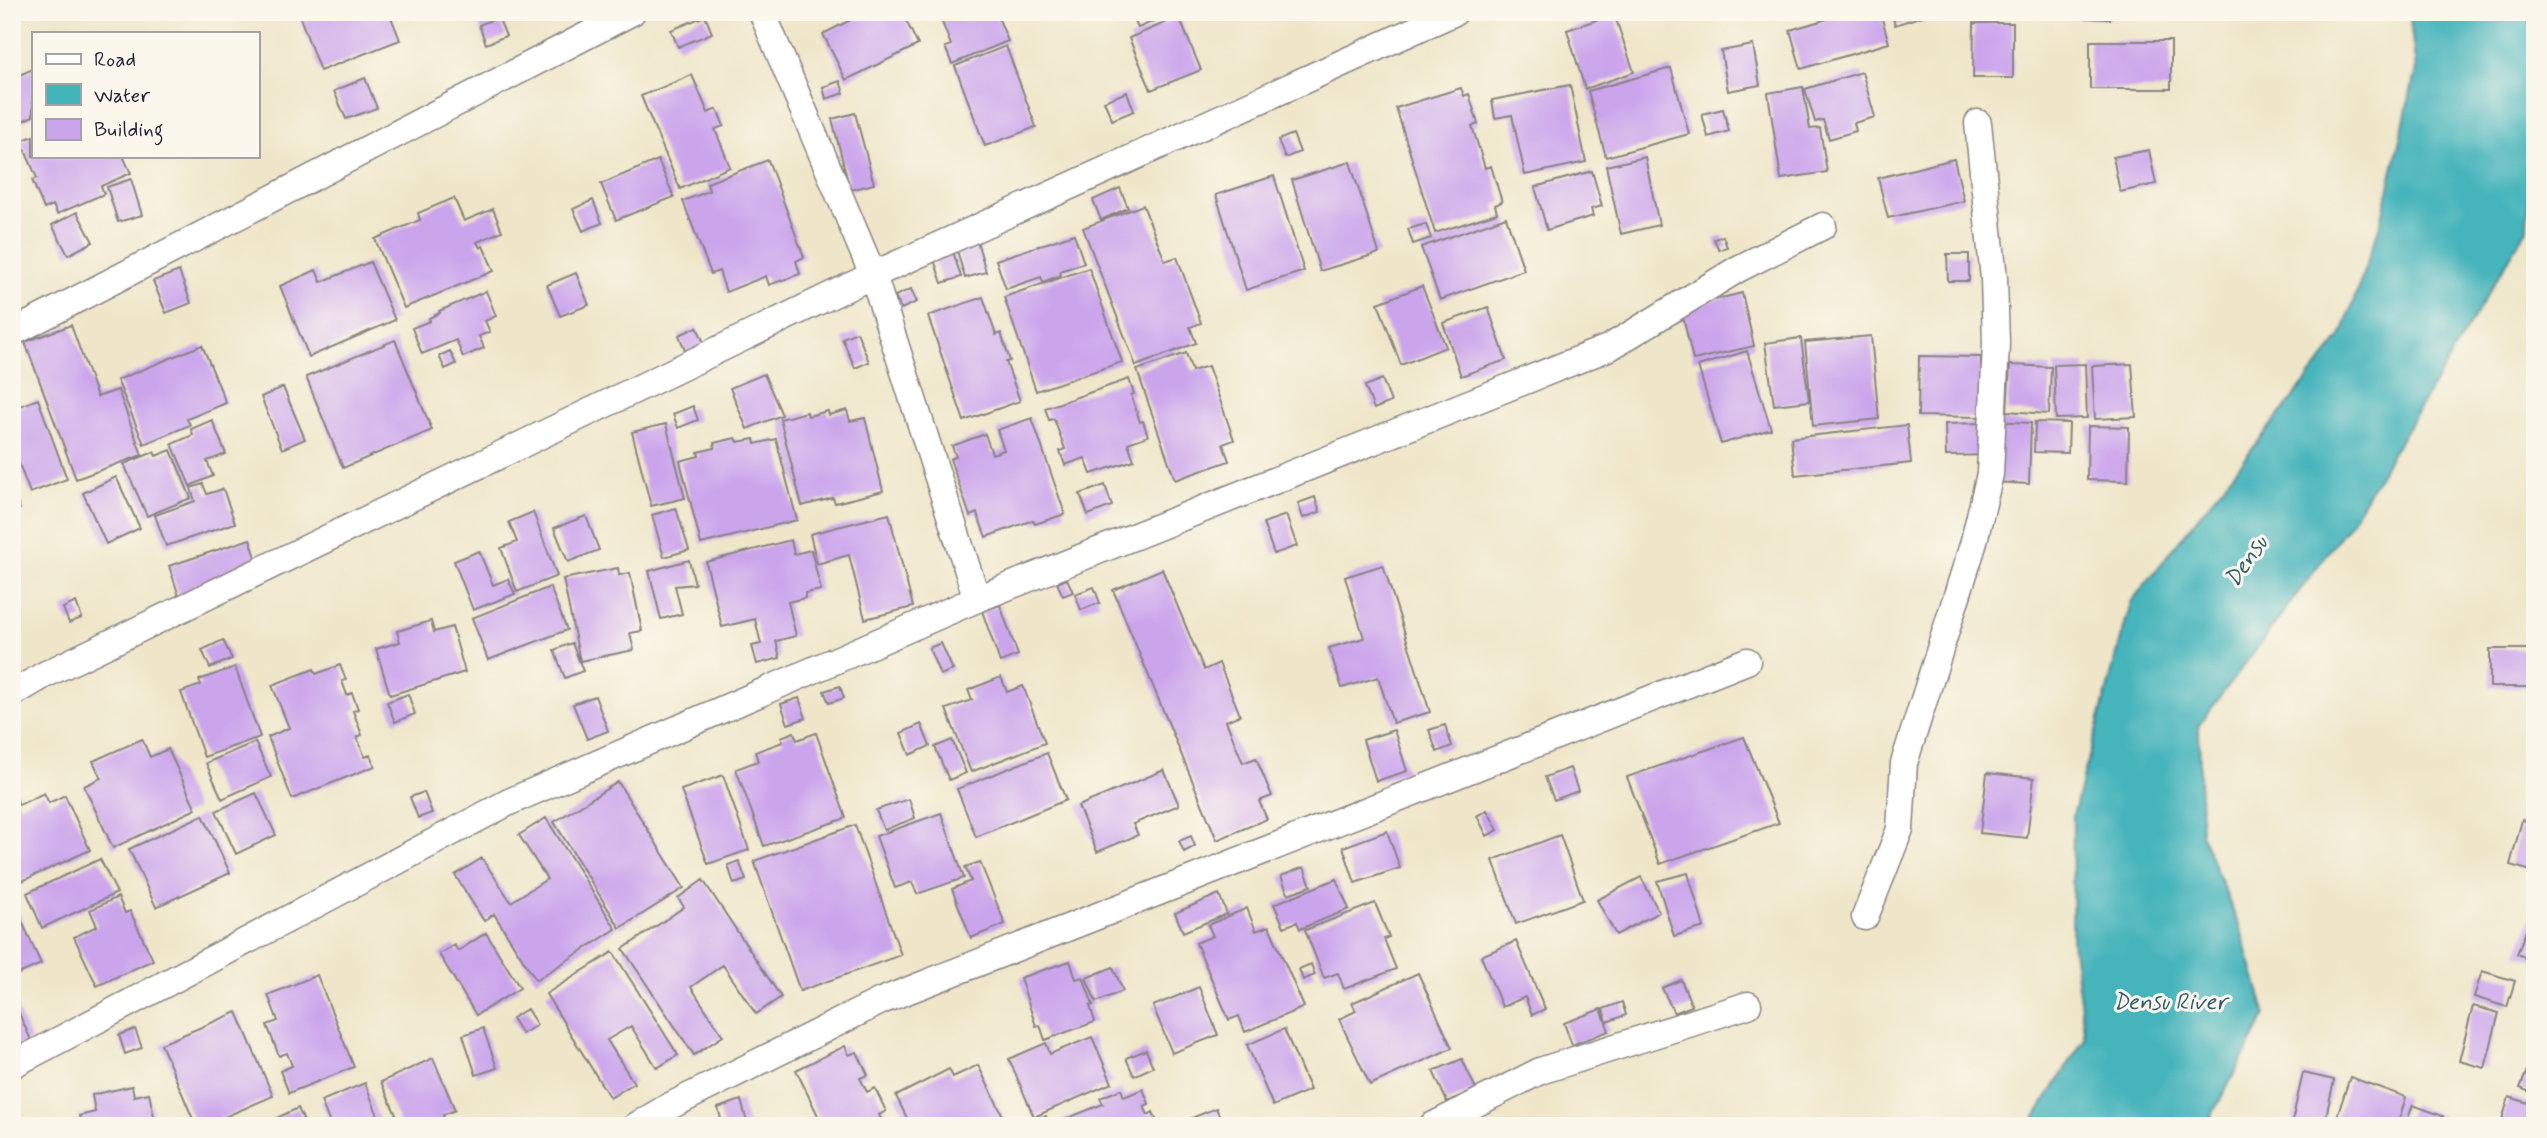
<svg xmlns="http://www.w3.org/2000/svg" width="2547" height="1138" font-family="Mynerve,sans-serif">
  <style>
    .water { fill: #44b4bb; stroke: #336b7b; stroke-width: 2 }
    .building { fill: #cba5ec }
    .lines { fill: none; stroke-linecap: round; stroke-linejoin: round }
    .street-casing { stroke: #888482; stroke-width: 29 }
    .street { stroke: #fff; stroke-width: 26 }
    .labels { text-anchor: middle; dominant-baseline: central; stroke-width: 6; stroke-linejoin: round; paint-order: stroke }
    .water-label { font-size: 23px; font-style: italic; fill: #305c6e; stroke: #fbf7ec }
  </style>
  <rect width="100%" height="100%" fill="#fbf7ec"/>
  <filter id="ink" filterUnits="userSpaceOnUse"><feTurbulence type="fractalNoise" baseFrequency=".0143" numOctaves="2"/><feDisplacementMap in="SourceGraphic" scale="14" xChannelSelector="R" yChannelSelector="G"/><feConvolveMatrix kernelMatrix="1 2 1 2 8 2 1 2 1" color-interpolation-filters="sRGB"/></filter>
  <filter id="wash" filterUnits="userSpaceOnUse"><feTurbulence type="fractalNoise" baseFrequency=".00686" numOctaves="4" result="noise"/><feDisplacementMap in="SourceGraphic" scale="28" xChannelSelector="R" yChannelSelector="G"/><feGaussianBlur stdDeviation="1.57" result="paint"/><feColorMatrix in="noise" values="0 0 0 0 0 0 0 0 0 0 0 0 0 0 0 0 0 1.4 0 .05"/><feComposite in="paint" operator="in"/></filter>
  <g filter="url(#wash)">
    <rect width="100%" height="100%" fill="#efe6c9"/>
    <path class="water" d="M2409 12H2535L2527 229 2351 522 2199 725 2201 833 2242 933 2266 1015 2206 1126H2029L2085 1038 2072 941 2073 815 2131 602 2341 337 2381 222 2416 69Z"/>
    <g id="blocks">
      <path class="building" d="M298 12H389L400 40 320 71Z
        M866 12H902L918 45 846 80 823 34Z
        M938 12H996L1008 41 952 64 945 47 951 45Z
        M1131 12H1175L1138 28Z
        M1851 12H1880L1889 43 1801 69 1790 30Z
        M1891 12H1932V13L1895 25Z
        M2031 12H2111L2110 19 2031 16Z
        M1614 14 1634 72 1585 89 1567 30Z
        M705 16 712 33 678 47 671 30Z
        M498 17 506 36 486 44 479 25Z
        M1179 17 1201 70 1151 90 1129 38Z
        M1974 23H2013V78H1973Z
        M2090 41H2171V89H2090Z
        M1753 45 1760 85 1728 91 1721 51Z
        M1006 46 1036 127 985 146 955 66Z
        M1671 68 1689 134 1606 157 1588 91Z
        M33 69V116L12 126V85L15 84 12 78Z
        M1862 72 1875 117 1854 123 1856 131 1829 139 1823 120 1815 122 1805 89Z
        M692 75 708 113 717 109 724 126 715 129 730 167 680 189 641 96Z
        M365 78 377 108 346 119 334 91Z
        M840 81 844 93 826 99 823 87Z
        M1570 85 1586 162 1525 175 1512 115 1495 118 1492 100Z
        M1803 87 1810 129 1820 128 1827 172 1781 179 1768 93Z
        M1461 88 1464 96 1469 94 1478 124 1472 126 1485 168 1491 166 1502 202 1495 205 1497 213 1435 233 1396 108Z
        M1127 92 1134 111 1112 120 1104 101Z
        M1723 109 1729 131 1708 137 1702 114Z
        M855 113 874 184 850 190 832 119Z
        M1293 134 1300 152 1285 158 1278 140Z
        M33 136V156H123L131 173 101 186 104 194 57 214 53 205 44 209 32 180 37 178 21 141Z
        M2149 150 2156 184 2120 192 2113 157Z
        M1645 157 1659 225 1621 234 1606 166Z
        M1954 159 1964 201 1888 218 1878 178Z
        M658 160 674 197 616 220 601 184Z
        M768 160 804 257 796 261 800 274 769 285 766 276 726 292 719 271 711 274 683 201 709 191 707 183Z
        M1350 162 1379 253 1320 271 1292 180Z
        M1592 171 1602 206 1591 209 1593 216 1547 230 1535 187Z
        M1274 176 1304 271 1246 290 1216 195Z
        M131 179 142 215 118 222 107 187Z
        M1120 188 1128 208 1101 220 1093 200Z
        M454 198 464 221 493 209 502 231 477 242 480 248 483 246 494 271 404 308 375 239 420 220 418 213Z
        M593 200 602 223 583 231 573 209Z
        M1143 205 1165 261 1177 257 1201 323 1190 327 1196 343 1136 366 1083 228Z
        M77 212 93 242 68 255 52 225Z
        M1506 217 1524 270 1440 300 1421 247Z
        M1426 224 1431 238 1413 244 1408 229Z
        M1074 234 1084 263 1060 271 1061 275 1043 282 1041 277 1006 289 996 260Z
        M1723 236 1727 247 1719 250 1714 239Z
        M977 241 986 272 965 278 956 247Z
        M952 248 961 277 942 283 932 254Z
        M1947 254H1969V281H1948Z
        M370 262 395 320 309 357 280 286 316 270 321 282Z
        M1089 268 1122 362 1036 391 1004 297Z
        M179 271 191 303 166 313 153 281Z
        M576 273 589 305 560 316 547 285Z
        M1422 286 1446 347 1401 365 1378 303Z
        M911 289 917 302 901 309 895 296Z
        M486 291 496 316 485 321 490 332 479 336 484 348 463 357 456 340 422 354 412 328 430 321 429 318 440 313 439 311Z
        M1742 293 1754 346 1693 360 1681 308Z
        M983 297 996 335 1001 333 1010 361 1006 362 1020 401 964 421 928 316Z
        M1488 307 1506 360 1461 376 1443 323Z
        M71 325 97 397 118 390 142 455 76 479 25 342Z
        M697 327 707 350 688 358 679 335Z
        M857 332 869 362 855 368 842 338Z
        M1871 336 1879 419 1813 426 1805 342Z
        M1801 338 1809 401 1774 405 1765 343Z
        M395 340 432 430 343 468 306 377Z
        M202 345 226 403 187 419 190 425 144 444 117 380Z
        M450 351 456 364 445 369 439 356Z
        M1747 351 1771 429 1721 444 1698 366Z
        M1186 353 1192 371 1208 366 1234 440 1223 444 1229 461 1175 480 1137 370Z
        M1919 356 1981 357V417L1918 416Z
        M2085 364 2087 418 2056 419 2054 365Z
        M2132 364 2136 417 2095 419 2092 366Z
        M2010 365 2051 367 2049 414 2007 411Z
        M764 374 782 415 747 429 730 388Z
        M1129 379 1134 394 1131 395 1140 422 1143 421 1148 436 1128 443 1134 460 1091 474 1085 458 1065 465 1060 451 1065 449 1054 419 1049 420 1045 408Z
        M1382 379 1391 402 1374 409 1365 386Z
        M283 387 305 439 282 449 261 397Z
        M38 399 67 479 30 493 12 445V409Z
        M693 406 698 420 678 428 673 414Z
        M847 410 850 421 865 418 883 491 835 503 833 498 802 506 780 419 807 412 808 416 828 411 829 415Z
        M1032 418 1065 514 1035 524 1033 520 986 537 977 513 970 516 950 459 956 457 952 446 985 434 992 454 1004 450 997 430Z
        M212 420 226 454 207 461 213 476 190 486 172 444 193 435 191 429Z
        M1995 421 2031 423 2029 484 1993 482Z
        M2035 422 2069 423 2068 453 2034 452Z
        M1987 423 1988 455 1946 456 1945 424Z
        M666 424 685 498 651 506 632 432Z
        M1907 425 1911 463 1795 475 1791 438Z
        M2088 426 2129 427 2128 481 2087 480Z
        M736 438 738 442 754 439 755 444 776 439 797 520 701 544 680 461 699 456 698 452 715 448 714 443Z
        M171 450 191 498 147 516 124 464 154 452 156 456Z
        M116 477 140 528 106 544 83 493Z
        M203 484 207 494 223 489 235 523 166 546 155 515 195 501 191 488Z
        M1105 485 1112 506 1088 515 1080 494Z
        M12 488 20 509 12 512Z
        M1315 497 1320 512 1303 518 1298 503Z
        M676 508 689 550 664 557 652 515Z
        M533 512 557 576 517 592 501 548 517 542 509 522Z
        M889 514 913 607 865 619 849 555 817 564 810 534Z
        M1286 515 1297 546 1274 554 1263 523Z
        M586 516 599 550 568 562 554 528Z
        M250 539 259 567 181 602 169 566Z
        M791 540 794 554 811 550 821 590 805 593V598L788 602 796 636 776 641 780 658 757 664 752 646 761 644 755 619 722 627 706 562Z
        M479 551 493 585 508 579 515 594 473 610 454 561Z
        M689 560 695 584 675 586 682 614 661 619 649 571Z
        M1383 565 1430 712 1393 723 1378 677 1342 688 1329 648 1364 638 1345 577Z
        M618 568 619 575 630 573 642 631 630 633 634 650 580 661 563 579Z
        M1162 569 1204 670 1219 663 1240 715 1226 721 1243 763 1256 758 1272 796 1259 801 1267 819 1217 840 1113 590Z
        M1067 579 1073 592 1063 596 1057 583Z
        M550 587 567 630 488 660 472 618Z
        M1094 587 1100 603 1081 610 1075 594Z
        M76 602 82 618 69 623 63 608Z
        M1000 605 1018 655 1000 662 982 611Z
        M431 621 434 632 452 627 465 672 390 695 376 649 400 642 397 631Z
        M223 640 232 659 210 668 202 650Z
        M572 643 583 671 565 678 554 650Z
        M941 643 953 670 940 675 929 648Z
        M2490 649H2534L2535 687H2490Z
        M340 665 346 680 342 681 347 695 352 693 358 709 353 711 362 735 357 737 365 757 370 755 375 766 292 799 268 737 289 728 272 685 314 669 316 674Z
        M235 667 260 737 204 757 181 692 201 685 199 680Z
        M1001 677 1007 692 1023 686 1045 743 971 772 946 709 972 700 968 690Z
        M840 686 844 698 829 703 824 691Z
        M408 694 415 714 395 722 387 702Z
        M595 696 608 731 587 739 573 704Z
        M799 698 806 718 788 724 781 704Z
        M921 724 930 746 910 755 901 733Z
        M1445 725 1452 746 1437 752 1429 730Z
        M1394 730 1407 771 1376 781 1363 740Z
        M794 732 797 740 816 733 846 818 764 846 736 769 758 761 755 752 783 742 781 737Z
        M1744 737 1779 823 1660 864 1627 777Z
        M142 739 150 757 168 749 196 809 113 848 84 786 101 778 93 761Z
        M952 740 966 773 949 780 935 747Z
        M255 742 271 777 222 799 206 763Z
        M1047 753 1066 800 976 837 957 789Z
        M1570 768 1578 791 1554 800 1545 777Z
        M1164 770 1179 805 1133 824 1138 835 1097 852 1078 806Z
        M1987 773 2034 778 2027 838 1980 833Z
        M723 775 749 850 708 864 681 790Z
        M618 782 684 888 620 928 554 822Z
        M424 792 432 813 418 818 410 797Z
        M44 793 49 803 65 795 90 850 20 882 12 866V798L16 797 19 805Z
        M256 793 276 835 236 854 216 811Z
        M909 799 915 818 884 830 876 810Z
        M1487 810 1498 830 1487 836 1477 816Z
        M941 813 964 878 917 894 912 882 895 888 876 836Z
        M203 815 230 873 156 907 129 849Z
        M546 818 616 929 536 980 494 914 484 921 455 875 482 858 511 902 547 879 519 835Z
        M2522 820 2535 823V872L2510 865Z
        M855 825 901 955 800 991 754 861Z
        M1387 831 1400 868 1355 883 1343 847Z
        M1560 835 1583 900 1516 924 1493 860Z
        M1191 836 1195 846 1184 852 1179 841Z
        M100 859 117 893 42 928 27 893Z
        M739 861 746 880 734 884 728 865Z
        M980 862 1005 924 971 938 952 889 971 881 965 867Z
        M1304 867 1311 886 1288 894 1281 876Z
        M1688 873 1704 927 1674 936 1657 881Z
        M1641 877 1659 912 1616 935 1597 900Z
        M1336 879 1349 909 1300 929 1297 922 1284 927 1274 904Z
        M703 880 781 997 756 1014 723 965 691 987 723 1036 694 1055 623 949 684 907 678 898Z
        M1219 894 1227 914 1183 932 1175 913Z
        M118 897 125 913 130 911 153 960 97 986 74 937 97 926 90 910Z
        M1375 903 1389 937 1384 939 1396 969 1344 989 1338 973 1324 978 1305 930Z
        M1247 908 1256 931 1269 926 1304 1007 1245 1032 1239 1016 1229 1020 1196 943 1213 936 1208 925Z
        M2535 908V961L2517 954Z
        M17 910 41 964 12 977V912Z
        M486 933 520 988 476 1015 439 954 454 945 458 951Z
        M1516 941 1545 1009 1532 1015 1525 997 1502 1007 1481 956Z
        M613 952 678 1055 657 1068 631 1026 607 1040 634 1083 610 1098 546 994Z
        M1070 961 1076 979 1083 977 1093 1005 1090 1006 1095 1022 1045 1040 1040 1025 1036 1026 1020 978Z
        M1311 964 1315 975 1303 980 1299 969Z
        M1113 967 1123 991 1096 1002 1086 978Z
        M2482 971 2515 981 2507 1007 2474 997Z
        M1418 973 1452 1048 1370 1085 1339 1019 1356 1011 1352 1003Z
        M317 975 354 1067 289 1093 280 1071 292 1066 287 1053 279 1056 267 1025 278 1021 268 995Z
        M1681 980 1692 1006 1674 1013 1662 988Z
        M1199 987 1218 1035 1172 1053 1153 1006Z
        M1622 1002 1626 1015 1607 1022 1603 1009Z
        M2473 1006 2499 1013 2485 1068 2459 1061Z
        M17 1009 31 1040 12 1049V1011Z
        M527 1009 537 1025 522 1034 512 1018Z
        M1601 1009 1609 1031 1572 1045 1564 1023Z
        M237 1012 273 1096 204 1126H196L161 1044Z
        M483 1028 497 1068 476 1075 463 1035Z
        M135 1029 142 1048 125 1054 119 1035Z
        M1284 1029 1310 1090 1273 1106 1247 1045Z
        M1092 1037 1112 1083 1034 1117 1009 1059 1046 1043 1050 1054Z
        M845 1046 849 1055 857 1052 868 1075 860 1078 867 1092 875 1088 886 1111 879 1115 884 1126H823L796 1070Z
        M1146 1050 1153 1067 1134 1076 1126 1058Z
        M2535 1051V1094L2520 1088Z
        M433 1058 455 1110 443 1115 447 1126H401L381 1082Z
        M1462 1059 1476 1089 1447 1102 1433 1071Z
        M978 1065 1008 1126H911L896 1096 949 1069 953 1077Z
        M2303 1073 2334 1080 2324 1126H2291Z
        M2350 1077 2406 1097 2397 1126H2334Z
        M365 1083 382 1126H331L321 1101Z
        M132 1086 134 1096 149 1093 156 1126H82L79 1116 95 1112 92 1095Z
        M1121 1089 1124 1097 1143 1089 1149 1104 1144 1106 1148 1115 1153 1112 1159 1126H1066L1063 1120 1103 1104 1100 1098Z
        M2509 1097 2535 1105 2532 1126H2500Z
        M741 1100 748 1126H723L718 1108Z
        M2413 1105 2443 1116 2439 1126H2405Z
        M298 1108 306 1126H270L268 1122Z
        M1216 1108 1224 1126H1161L1178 1119 1180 1123Z
        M1046 1116 1050 1126H1032L1030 1122Z"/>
    </g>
  </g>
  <g filter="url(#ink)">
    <use href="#blocks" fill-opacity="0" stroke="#888482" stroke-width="2"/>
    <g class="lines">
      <g class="street-casing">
        <path id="street" d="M762 12 873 275 977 599
          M12 333 632 12
          M12 694 44 675 873 275 1455 12
          M1865 917 1900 829 1904 763 1973 545 1990 474 1996 343 1994 279 1978 123
          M12 1065 509 802 977 599 1610 347 1738 269 1823 226
          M636 1126 668 1107 881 1001 1747 661
          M1432 1126 1540 1071 1748 1005"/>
      </g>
      <use href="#street" class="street"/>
    </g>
  </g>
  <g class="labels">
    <g class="water-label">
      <text transform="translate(2247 562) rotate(-55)">Densu</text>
      <text x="2170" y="1003">Densu River</text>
    </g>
  </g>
  <rect width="2547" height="1138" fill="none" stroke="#fbf7ec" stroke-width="42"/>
  <rect x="32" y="32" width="228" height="126" fill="#fbf7ec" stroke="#a4a2a5" stroke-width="2"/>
  <rect x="46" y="54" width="35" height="10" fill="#ffffff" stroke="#a4a2a5" stroke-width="2"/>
  <text x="94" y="66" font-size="21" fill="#22223b">Road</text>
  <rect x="46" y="84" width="35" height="21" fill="#44b4bb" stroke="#a4a2a5" stroke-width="2"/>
  <text x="94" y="102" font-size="21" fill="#22223b">Water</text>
  <rect x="46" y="119" width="35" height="21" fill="#cba5ec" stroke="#a4a2a5" stroke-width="2"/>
  <text x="94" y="136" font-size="21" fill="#22223b">Building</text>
</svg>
